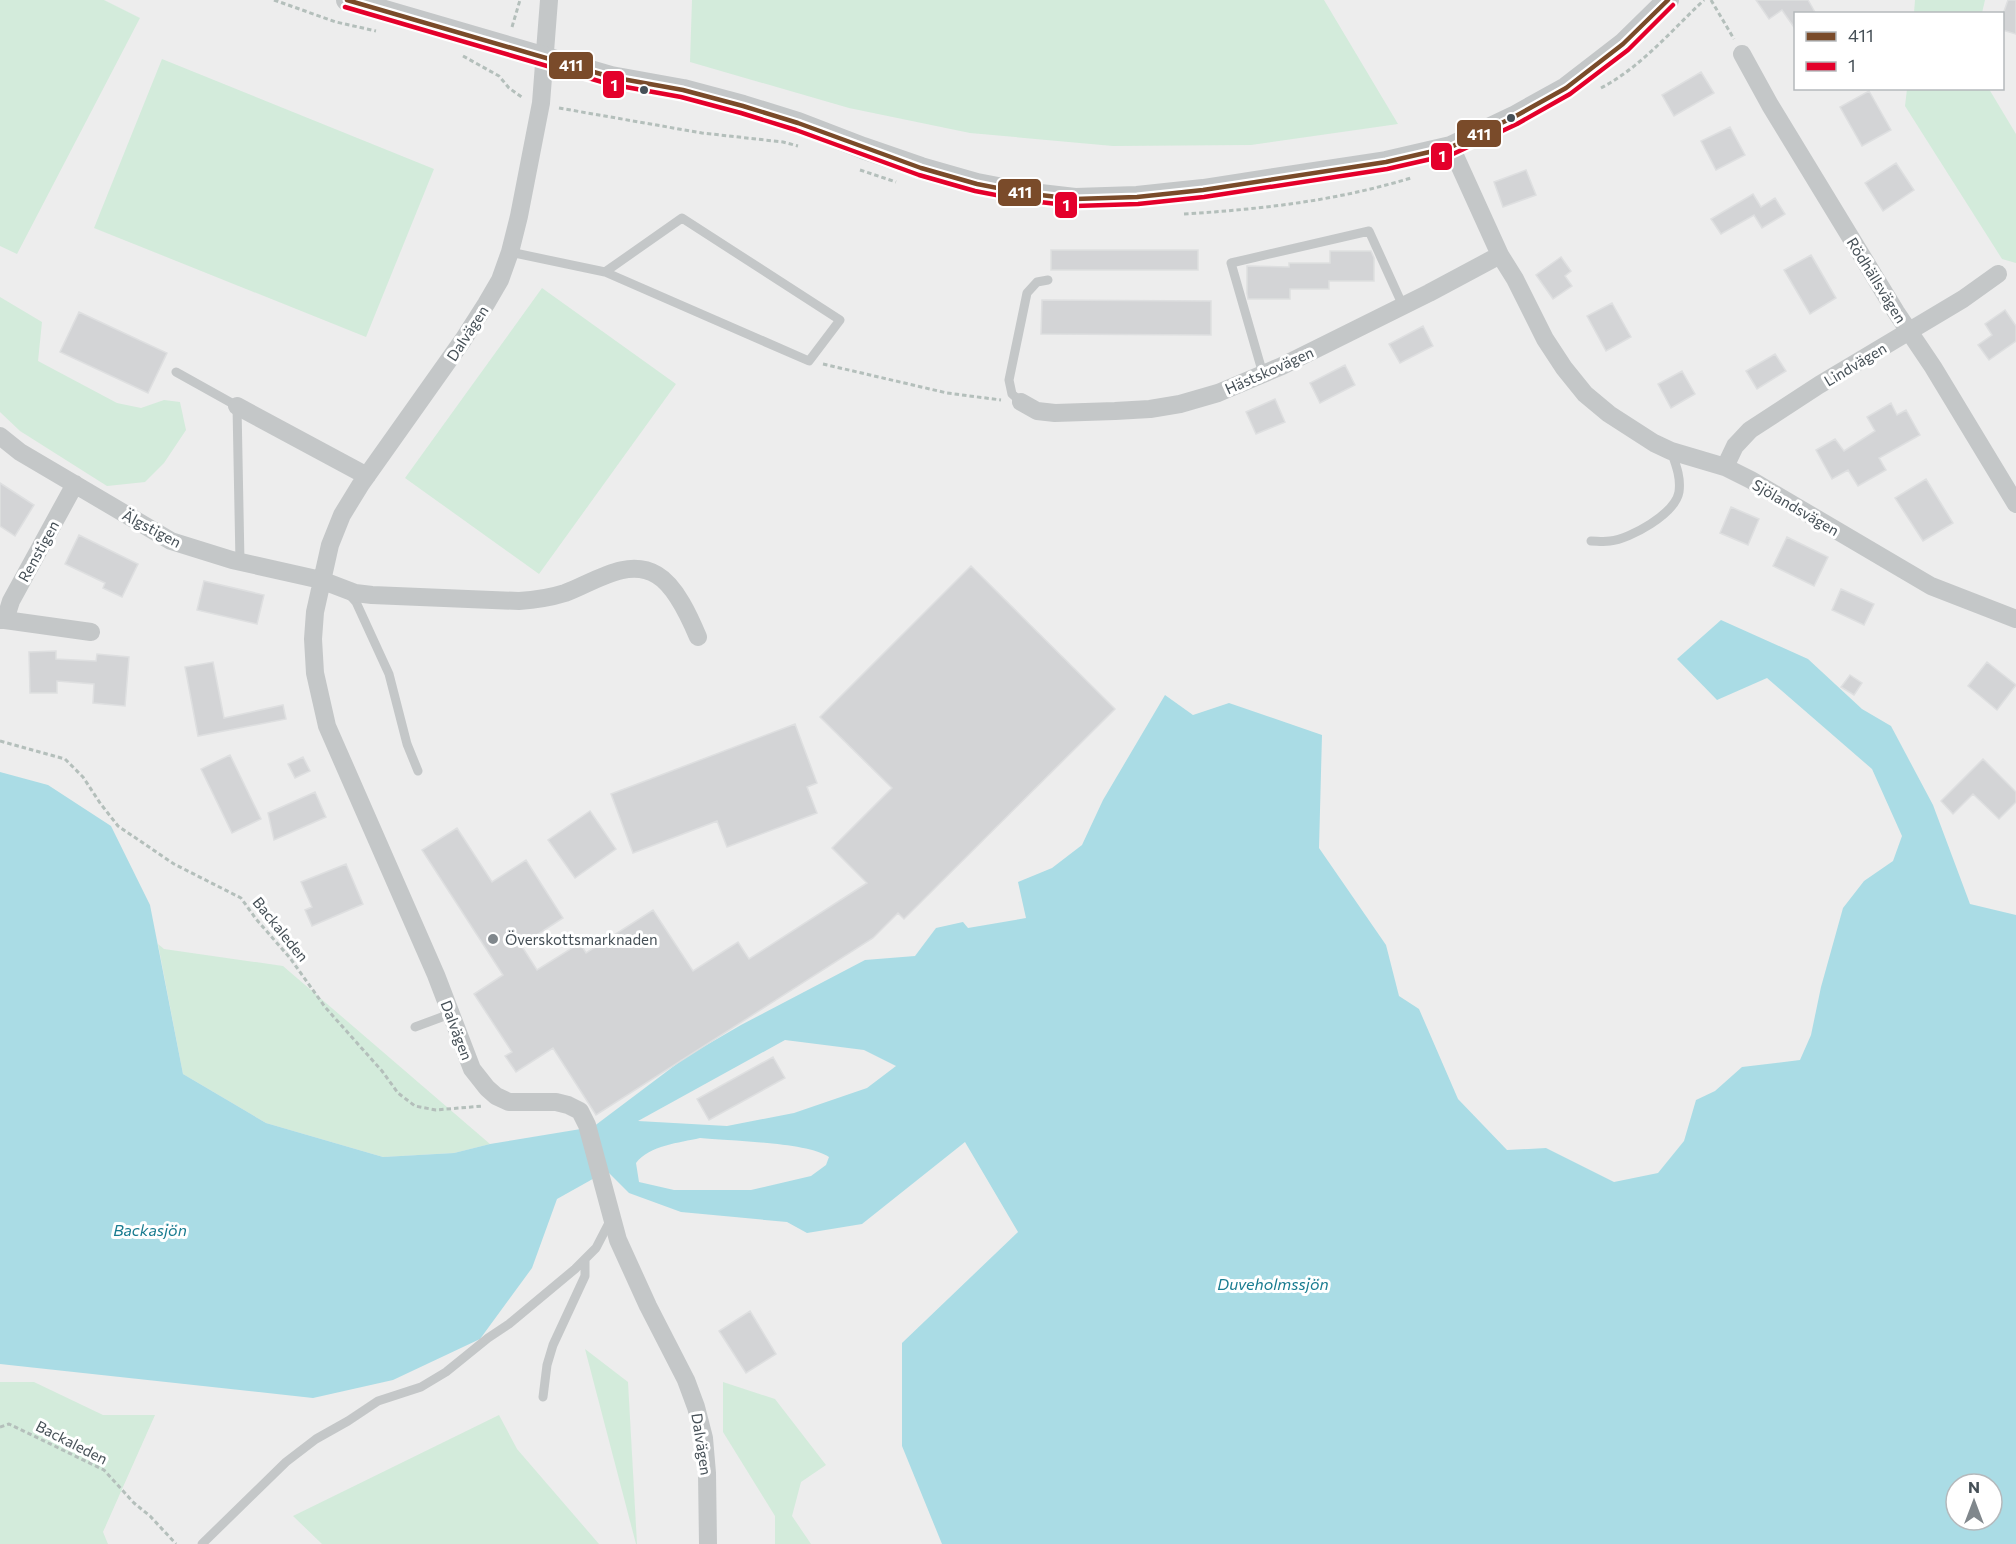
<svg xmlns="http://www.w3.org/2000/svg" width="2016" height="1544" font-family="Commissioner,sans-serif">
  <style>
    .green { fill: #d3ebdb }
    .water { fill: #aadce5; fill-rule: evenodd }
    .building { fill: #d3d4d6; stroke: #dedfe0; stroke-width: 1.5 }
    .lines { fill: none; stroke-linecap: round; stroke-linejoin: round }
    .path { stroke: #b4bfbb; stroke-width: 3; stroke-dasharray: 4.5 3; stroke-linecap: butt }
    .service { stroke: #c4c7c8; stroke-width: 9 }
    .minor { stroke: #c4c7c8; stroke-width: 18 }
    .tertiary { stroke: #c4c7c8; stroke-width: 22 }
    .bus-1-casing { stroke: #fff; stroke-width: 9 }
    .bus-2-casing { stroke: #fff; stroke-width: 9 }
    .bus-1 { stroke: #7a4b2a; stroke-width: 4.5 }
    .bus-2 { stroke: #e4002b; stroke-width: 4.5 }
    .bus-dot { fill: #465057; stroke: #fff; stroke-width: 2 }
    .poi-dot { fill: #80878c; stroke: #fff; stroke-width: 2 }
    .labels { text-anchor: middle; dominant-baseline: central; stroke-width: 6; stroke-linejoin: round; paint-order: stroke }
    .street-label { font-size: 15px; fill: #465057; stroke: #fff }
    .poi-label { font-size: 15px; fill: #465057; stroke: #fff; text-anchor: start }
    .water-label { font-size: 16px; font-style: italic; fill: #1a7c90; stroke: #fff }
    .line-badge { stroke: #fff; stroke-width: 2 }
    .badge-label { font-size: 16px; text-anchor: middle; font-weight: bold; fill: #fff }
  </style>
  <rect width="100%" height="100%" fill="#ededed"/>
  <path class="green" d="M0 0H104L140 18 17 254 0 246Z
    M692 0H1324L1398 124 1251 145 1113 146 970 133 849 108 690 62Z
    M1915 0H1985L1982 13H1914Z
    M162 59 434 169 366 337 94 228Z
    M1907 89H1989L2016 134V263L2002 259 1905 106Z
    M542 288 676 384 539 574 405 478Z
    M0 297 42 322 38 361 117 403 141 408 164 400 180 402 186 430 164 463 145 482 107 486 20 431 0 412Z
    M158 944 164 949 283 966 490 1144 454 1153 383 1157 266 1123 183 1074Z
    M585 1349 628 1382 637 1544H636Z
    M0 1382H34L103 1415H155L103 1532 108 1544H0Z
    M723 1382 775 1399 826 1465 801 1482 792 1516 811 1544H775V1516L723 1432Z
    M499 1415 517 1449 599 1544H322L293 1516Z"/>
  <path class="water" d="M1721 620 1808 659 1862 709 1891 726 1933 805 1970 904 2016 915V1544H942L902 1446V1343L1018 1232 965 1142 862 1224 807 1233 787 1222 681 1212 629 1193 607 1171 557 1199 532 1268 480 1339 393 1380 313 1398 0 1364V772L48 785 111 826 150 905 183 1074 266 1123 383 1157 454 1153 490 1144 593 1127 686 1057 741 1025 865 960 915 956 936 928 963 922 968 928 1026 918 1018 882 1052 868 1082 845 1103 800 1165 695 1193 715 1229 703 1322 735 1319 848 1386 945 1399 996 1419 1009 1458 1099 1507 1150 1546 1148 1614 1182 1658 1173 1684 1141 1696 1100 1715 1091 1742 1067 1800 1060 1811 1035 1821 987 1843 908 1864 881 1893 861 1902 836 1872 769 1767 678 1717 700 1677 659ZM785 1040 864 1050 896 1066 867 1088 794 1113 727 1126 638 1121ZM700 1138C729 1141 808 1142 829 1157L826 1165 811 1176 751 1190H674L639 1182 636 1163C650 1145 679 1143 700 1138ZM1956 1484H1992V1520H1956Z"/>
  <path class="building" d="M1756 0H1808L1816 14H1796V30L1782 10 1769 19Z
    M2008 0H2016V34L2002 30V17Z
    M1701 72 1714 93 1674 116 1662 95Z
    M1869 91 1891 130 1862 146 1840 107Z
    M1730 127 1745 155 1716 170 1701 141Z
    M1896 163 1914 190 1883 211 1865 183Z
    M1526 170 1536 195 1503 207 1494 182Z
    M1753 194 1761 207 1775 198 1785 214 1762 228 1754 215 1721 234 1711 219Z
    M1051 250H1198V270H1051Z
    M1330 251H1371L1374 258V281H1329V289H1290V299H1248L1247 293V266L1289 267V263H1330Z
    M1811 255 1836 298 1810 314 1784 270Z
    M1561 257 1571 271 1565 276 1572 286 1553 299 1536 275Z
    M1042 300 1211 301V335L1041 334Z
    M1612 303 1631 337 1606 351 1587 316Z
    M2005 310 2016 326V341L1989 360 1978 345 1992 335 1985 324Z
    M79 312 167 353 148 393 60 352Z
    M1423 326 1433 346 1400 363 1389 344Z
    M1775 354 1786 371 1757 389 1746 371Z
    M1345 365 1355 385 1320 403 1310 383Z
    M1682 371 1695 394 1671 408 1658 384Z
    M1275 399 1285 422 1256 434 1246 412Z
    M1891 403 1897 415 1906 410 1920 435 1879 458 1886 470 1858 486 1848 470 1832 479 1816 450 1835 439 1844 451 1875 431 1867 417Z
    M1926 479 1953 523 1923 541 1895 498Z
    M0 483 34 505 15 536 0 526Z
    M1731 507 1759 519 1748 545 1720 533Z
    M79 535 138 564 122 597 103 588 105 583 65 564Z
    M1787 537 1828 557 1814 586 1773 566Z
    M971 566 1115 709 904 919 898 913 873 938 596 1115 553 1048 516 1072 505 1056 512 1052 474 994 503 975 422 850 457 828 492 882 526 860 563 918 521 945 537 970 580 943 586 953 653 910 693 971 738 942 749 959 867 883 832 848 892 788 820 717Z
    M204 581 264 595 257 624 197 610Z
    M1841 589 1874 604 1864 625 1832 610Z
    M56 651V659L96 661 97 654 129 657 125 706 93 703 94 684 57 681V693H30L29 652Z
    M213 662 224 718 283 705 286 719 198 736 185 667Z
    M1987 662 2016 685 1997 710 1968 686Z
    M1850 675 1862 683 1854 695 1841 687Z
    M795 724 817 783 807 787 817 813 727 847 717 821 633 853 611 794Z
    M230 755 261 819 232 833 201 769Z
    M303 757 310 771 295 778 288 764Z
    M1983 759 2016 792V802L1999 819 1973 794 1953 814 1941 801Z
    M315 792 326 817 274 840 268 813Z
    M590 811 616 849 575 878 548 840Z
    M346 864 363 904 312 926 305 910 312 907 301 882Z
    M773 1057 785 1078 709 1120 697 1099Z
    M750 1311 776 1354 746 1373 719 1331Z"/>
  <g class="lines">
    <path class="path" d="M274 0 336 22 376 31
      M1711 0 1734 39
      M512 27 520 0
      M463 56 499 76 509 88 523 98
      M1601 88C1641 67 1671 31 1704 0
      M559 108 702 133 783 142 798 146
      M860 170 896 182
      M1184 214C1263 209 1335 201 1411 178
      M823 364 947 393 1001 400
      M0 741 65 759 83 777 100 803 118 826 174 864 241 898 256 919 290 958 325 1007 382 1071 398 1093 415 1106 436 1110 483 1106
      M0 1427 9 1424 104 1470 134 1503 150 1516 176 1544"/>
    <path class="service" d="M510 252 605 272 682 218 840 320 809 361 605 272
      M176 372 237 406 240 562
      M1263 374 1231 263 1369 231 1403 306
      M1021 402 1012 394 1009 380 1027 293 1037 282 1048 280
      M1591 541C1597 541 1603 542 1610 541 1630 539 1675 514 1679 492 1681 477 1676 465 1671 451
      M349 594 356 602 389 674 407 744 418 771
      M415 1027 450 1014
      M543 1397 547 1365 553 1345 585 1276V1259
      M202 1544 286 1462 316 1439 348 1421 378 1401 421 1387 446 1372 488 1338 509 1324 575 1269 596 1248 611 1219"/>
    <path class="minor" d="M549 0 541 103 519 216 510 252 500 280 486 304 463 340 361 484 342 515 330 545 315 612 313 639 315 673 327 726 436 975 472 1069 487 1088 496 1096 509 1102H556L568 1105 580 1111 587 1125 618 1240 648 1306 686 1380 696 1407 704 1438 707 1473 708 1544
      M1742 54 1770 105 1896 312 1933 367 2016 504
      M1451 147 1500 255 1515 279 1545 339 1564 368 1585 394 1609 414 1654 443 1671 451 1725 467 1751 480 1931 586 2016 619
      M1021 402 1037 411 1055 413 1115 411 1150 409 1180 404 1218 393 1282 366 1429 293 1500 255
      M237 406 367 476
      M0 436 20 452 171 541 232 560 321 580 355 593 372 595 519 601C535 600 549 598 565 593 593 583 627 557 657 575 676 586 690 618 698 637
      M1725 467 1735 446 1750 430 1819 385 1963 299 1998 274
      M0 620H5L11 601 75 484
      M5 620 91 632"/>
    <path class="tertiary" d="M347 0 611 77 683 90 743 106 798 123 863 148 921 168 977 184 1023 193 1075 199 1137 197 1203 190 1386 162 1451 147 1514 117 1566 88 1623 44 1668 0"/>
    <g class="bus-1-casing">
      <path id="bus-1" d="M347 0 611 77 683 90 743 106 798 123 921 168 977 184 1023 193 1075 199 1137 197 1203 190 1386 162 1451 147 1514 117 1566 88 1623 44 1668 0"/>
    </g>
    <g class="bus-2-casing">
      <path id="bus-2" d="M345 7 609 84 681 97 741 113 796 130 919 175 975 191 1022 200 1075 206 1138 204 1204 197 1387 169 1453 154 1517 124 1570 94 1628 50 1673 5"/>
    </g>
    <use href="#bus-1" class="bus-1"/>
    <use href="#bus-2" class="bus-2"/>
  </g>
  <g class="bus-dot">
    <circle cx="644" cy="90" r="5"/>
    <circle cx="1511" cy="118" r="5"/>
  </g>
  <circle class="poi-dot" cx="493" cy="939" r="6"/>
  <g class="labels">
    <g class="street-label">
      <text transform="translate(1877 280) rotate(58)">Rödhällsvägen</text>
      <text transform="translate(467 333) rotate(-57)">Dalvägen</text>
      <text transform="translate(1855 364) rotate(-31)">Lindvägen</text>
      <text transform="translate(1269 370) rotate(-24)">Hästskovägen</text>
      <text transform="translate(1796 507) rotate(30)">Sjölandsvägen</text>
      <text transform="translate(152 528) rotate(28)">Älgstigen</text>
      <text transform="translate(38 551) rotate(-61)">Renstigen</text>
      <text transform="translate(281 929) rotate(51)">Backaleden</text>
      <text transform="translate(457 1030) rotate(69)">Dalvägen</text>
      <text transform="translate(72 1442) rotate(27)">Backaleden</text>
      <text transform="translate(702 1444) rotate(81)">Dalvägen</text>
    </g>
    <g class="poi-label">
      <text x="505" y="939">Överskottsmarknaden</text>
    </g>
    <g class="water-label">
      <text x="150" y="1229">Backasjön</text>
      <text x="1273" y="1283">Duveholmssjön</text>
    </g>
  </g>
  <g class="line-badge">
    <rect x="548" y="51" width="46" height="29" rx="6" fill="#7a4b2a"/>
    <rect x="602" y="70" width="23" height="29" rx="6" fill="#e4002b"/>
    <rect x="1456" y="119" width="46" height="29" rx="6" fill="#7a4b2a"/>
    <rect x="1430" y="142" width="23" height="29" rx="6" fill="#e4002b"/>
    <rect x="997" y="178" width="45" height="29" rx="6" fill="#7a4b2a"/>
    <rect x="1054" y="191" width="24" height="28" rx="6" fill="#e4002b"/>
  </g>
  <g class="badge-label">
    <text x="571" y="71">411</text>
    <text x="614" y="91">1</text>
    <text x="1479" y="140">411</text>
    <text x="1442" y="162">1</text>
    <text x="1020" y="198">411</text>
    <text x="1066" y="211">1</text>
  </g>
  <rect x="1794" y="12" width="210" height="78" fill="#ffffff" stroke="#b5b9bc" stroke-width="1.5"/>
  <rect x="1806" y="32" width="30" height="9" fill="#7a4b2a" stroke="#b5b9bc" stroke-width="1.5"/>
  <text x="1848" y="42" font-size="18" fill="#465057">411</text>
  <rect x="1806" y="62" width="30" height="9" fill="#e4002b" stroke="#b5b9bc" stroke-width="1.5"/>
  <text x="1848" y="72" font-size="18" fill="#465057">1</text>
  <g transform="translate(1974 1502)"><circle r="28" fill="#ffffff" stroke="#b5b9bc" stroke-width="1.5"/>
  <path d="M0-4.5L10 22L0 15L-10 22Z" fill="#80878c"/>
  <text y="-9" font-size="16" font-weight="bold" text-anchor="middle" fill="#465057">N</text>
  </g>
</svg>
